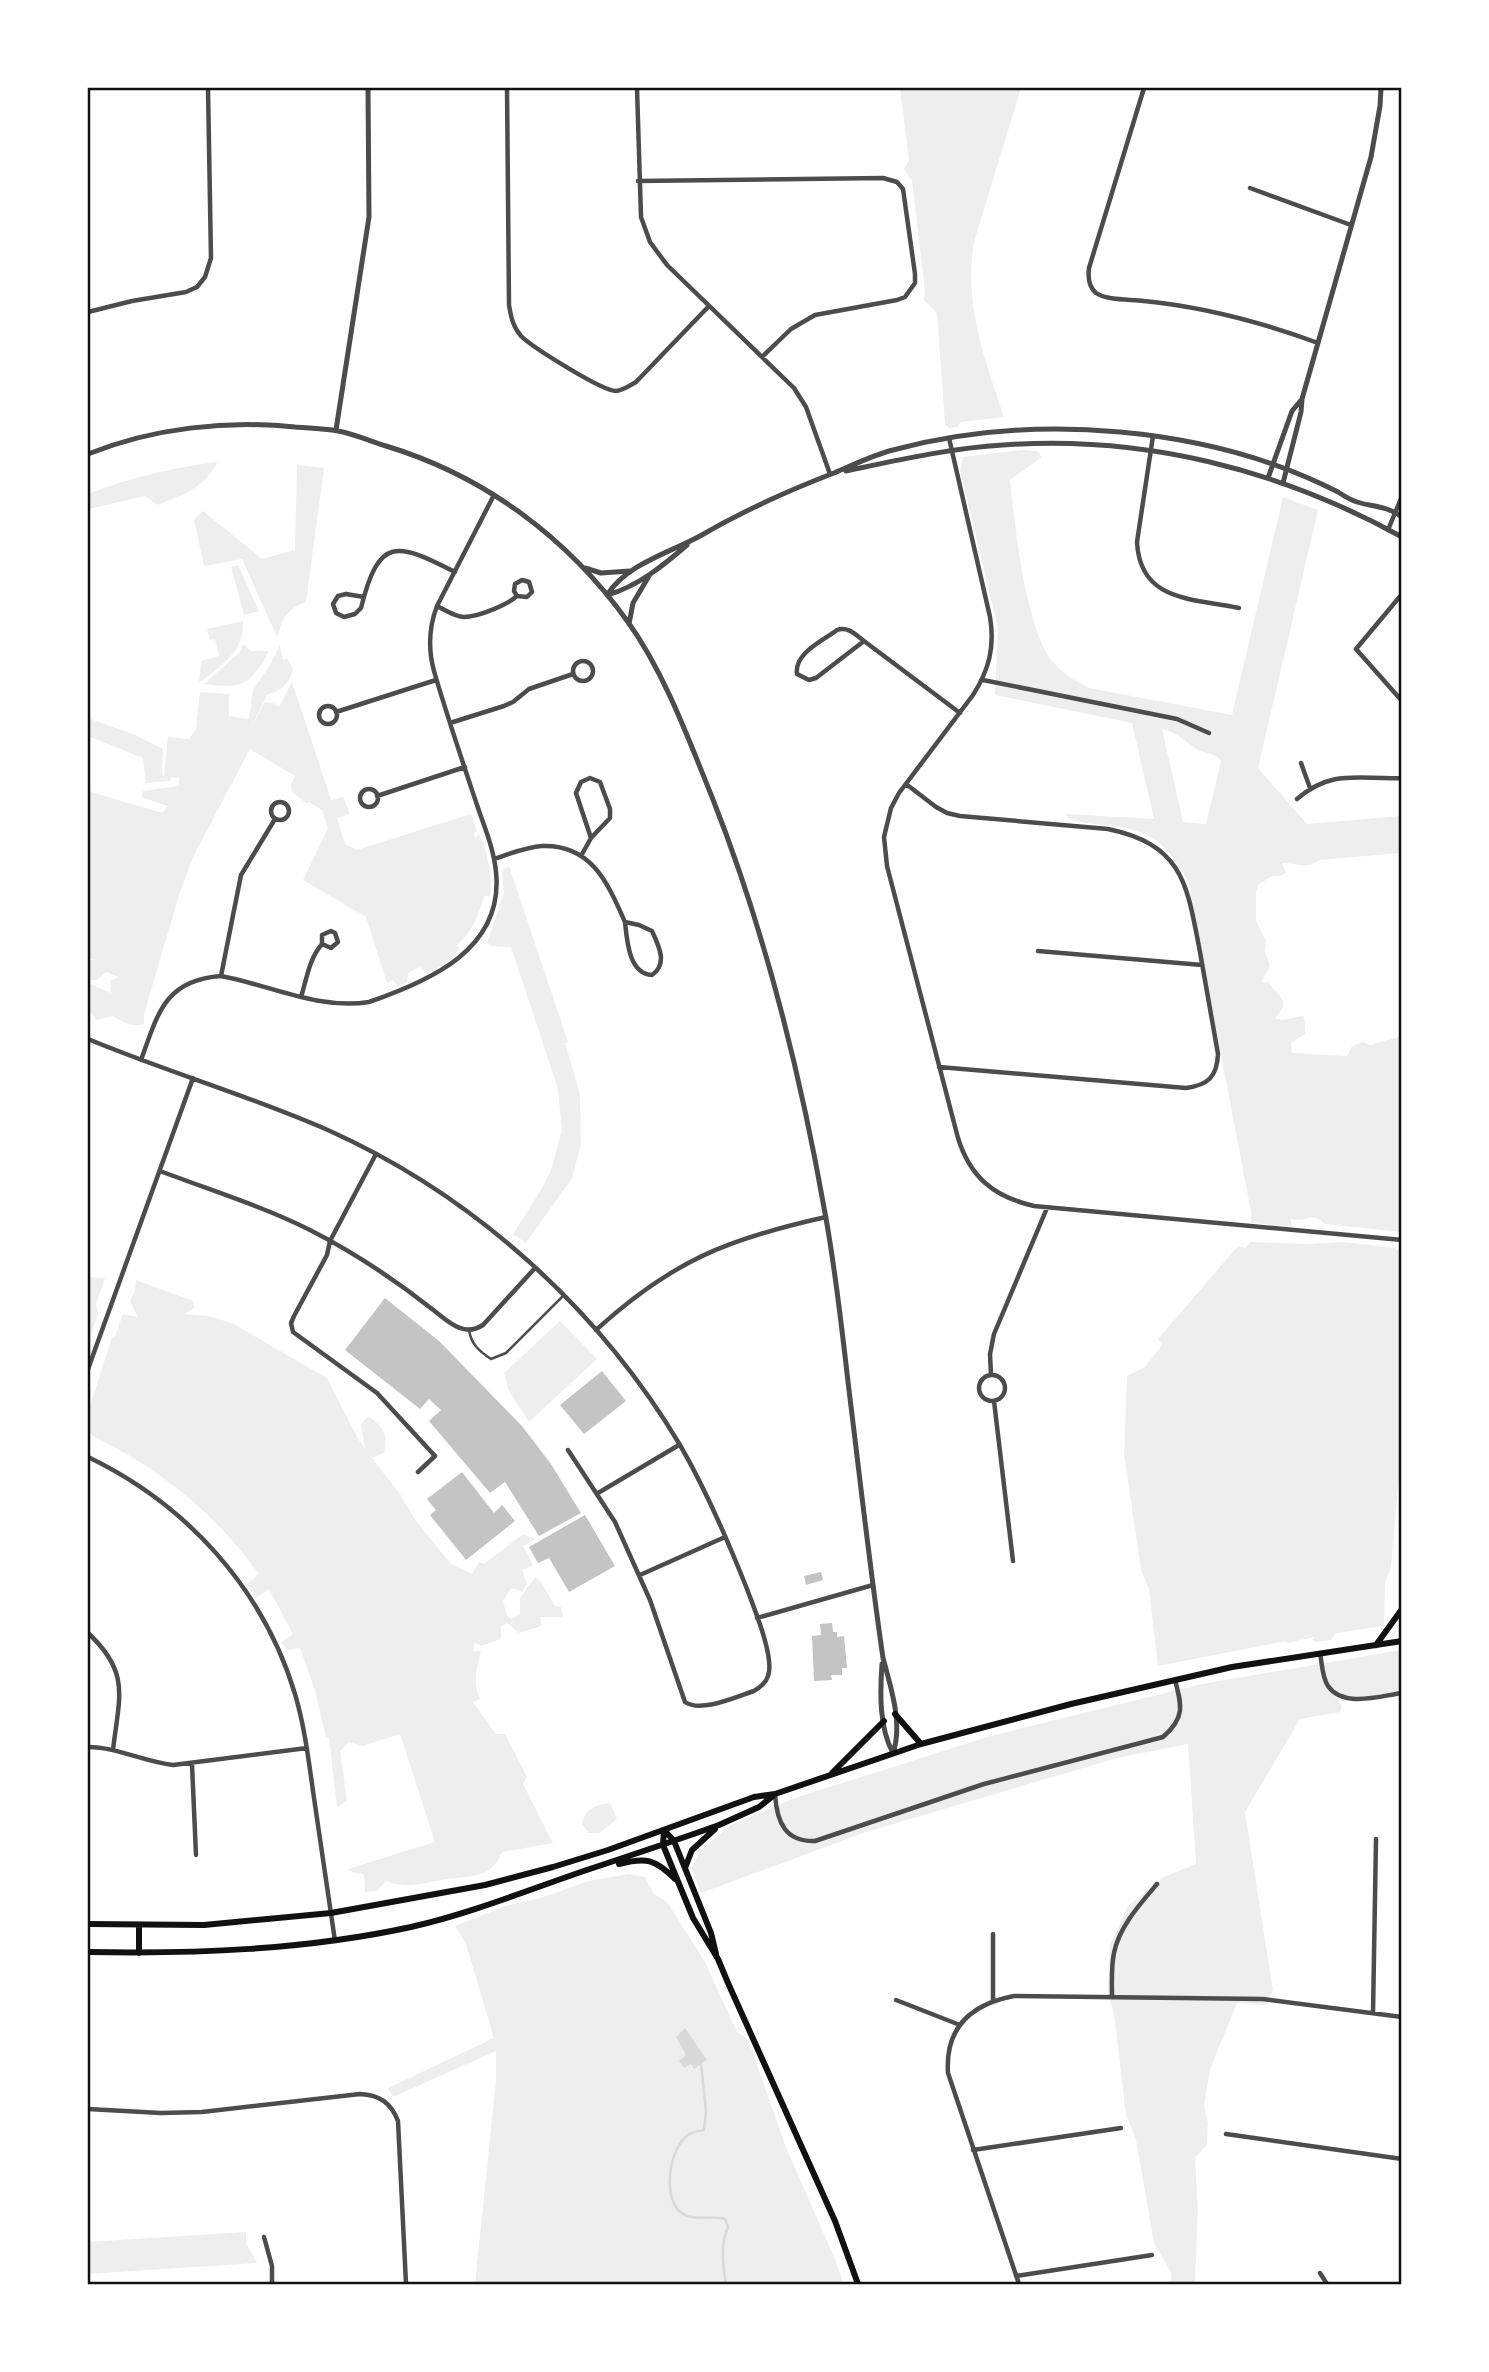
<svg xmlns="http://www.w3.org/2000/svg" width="1489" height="2372" font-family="'Roboto Condensed',sans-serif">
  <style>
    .green { fill: #eee; fill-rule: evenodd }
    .water { fill: #d9d9d9 }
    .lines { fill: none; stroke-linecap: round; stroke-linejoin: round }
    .stream { stroke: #d9d9d9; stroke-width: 2.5 }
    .building { fill: #c4c4c4 }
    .service { stroke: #4c4c4c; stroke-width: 2.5 }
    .minor { stroke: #4c4c4c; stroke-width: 4.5 }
    .tertiary { stroke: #4c4c4c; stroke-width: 5 }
    .secondary { stroke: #111; stroke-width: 6 }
    .neatline { fill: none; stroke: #111; stroke-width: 2.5 }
  </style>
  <rect width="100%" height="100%" fill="#fff"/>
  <path class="green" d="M900 88H1021L974 242C963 303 985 360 1004 417L961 422 957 427 949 428 945 424 937 313 924 300 925 291 912 181 904 169 909 161Z
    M1023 450 1037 451 1042 457 1010 480C1015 524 1025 631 1054 663 1063 674 1077 682 1089 688L1232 715 1283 497 1318 510 1258 768 1307 824 1401 816V853L1319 860C1306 871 1296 862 1282 863L1286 873 1280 876H1272L1258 885 1256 892V921L1266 941 1265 952 1270 966 1261 982H1268L1283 1000V1008L1275 1018 1282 1020 1303 1016 1305 1022V1034L1291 1043 1292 1053 1347 1056 1352 1046 1363 1042 1370 1045 1401 1036V1232L1325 1224C1310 1210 1305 1225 1290 1218L1292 1227 1251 1223V1212L1188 881C1165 844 1157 832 1112 826 1096 824 1083 824 1068 818L1066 814 1154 819 1132 723 995 695 998 628 960 470 963 457ZM1162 729C1180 733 1186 744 1201 751 1210 755 1216 753 1221 761L1206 824 1183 822Z
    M216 462 217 463C205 487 182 496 157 505L145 496 88 509V494C129 478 171 468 216 462Z
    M297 465 324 468 306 602C287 609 283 618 277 637L242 559 204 566 194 520 203 511 262 559 295 550Z
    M238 565 259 611 244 615 231 567Z
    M243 621C245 650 223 664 202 681L199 682 201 661 219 656 215 639 210 640 207 629Z
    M243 644 251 651H269C250 686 243 689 204 684L240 652Z
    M280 645 283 660 287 658 293 669C289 683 283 691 268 694L247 735 265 702 273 703 279 707 292 682 331 800 343 797 350 814 337 818 345 844 357 850 471 814 477 831 474 833 475 838 479 834C488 853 492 874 490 896H484C479 915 472 932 457 945L459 953 448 962 427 974 420 967 408 973 407 982 398 987 393 980 387 983 366 917 303 880 328 828 322 810 309 802 306 803 292 792 291 784 295 776 250 749 193 857 180 892 144 1014V1024C133 1028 123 1022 113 1016L96 1020C86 1008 88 997 88 983L111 993 110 981 119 977 106 972 97 980H88V962L93 959H88V791L162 813 168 806 141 797 143 791 179 786V778L171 777 170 781 146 783 143 758 88 736V718L135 735 163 749 162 775 164 776 168 737 189 739 196 729 200 692 229 694V716L249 719 253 690 270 665Z
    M509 866 568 1042 565 1043 580 1094 581 1144 572 1178 526 1243 513 1234 542 1188 551 1170 562 1131 558 1089 511 947 492 946 487 943 504 893 502 870Z
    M1250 1242 1309 1244 1343 1242 1395 1248 1401 1252 1402 1442 1391 1567 1385 1583 1384 1626 1336 1633 1331 1640 1316 1642 1312 1640 1314 1637 1287 1643 1286 1641 1158 1666 1149 1589 1141 1570 1124 1453 1127 1376 1145 1367 1162 1345 1158 1339 1238 1246 1245 1248Z
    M88 1277 105 1278 96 1304 98 1314 88 1343Z
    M136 1280 193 1301 194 1308 185 1314 208 1316 232 1323 327 1378 358 1439 365 1448 361 1425 364 1420 369 1417C384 1427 388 1435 384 1453L372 1458 400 1494 415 1520 451 1564 472 1574 479 1562 484 1564 523 1534 535 1539 523 1546 533 1565 522 1570 527 1584 522 1591 511 1588 503 1601 507 1616 512 1619 520 1614V1598L535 1577 541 1582 555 1606 561 1607 563 1617H540L541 1626 519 1633 507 1623 501 1626V1639L481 1646 475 1642 473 1652 481 1651C477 1668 472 1682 480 1699L473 1702 496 1734H505L527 1777 523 1784 553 1843 502 1852C491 1882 465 1875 441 1880 418 1884 409 1889 386 1881L377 1891 365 1892 364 1874 354 1873 348 1869 435 1842 400 1734 362 1746 349 1742 340 1751 347 1801 337 1807 329 1737 326 1738 315 1690 300 1648 288 1650 281 1643 293 1634 269 1589 256 1598 247 1584 259 1574C215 1513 160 1469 93 1436L88 1430V1413L112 1337 115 1336 123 1314 138 1317 130 1301 135 1291Z
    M560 1321 597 1359 529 1422 508 1389 504 1373Z
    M1401 1650V1693C1377 1696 1351 1704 1330 1689L1342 1706 1340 1712 1300 1719 1245 1812 1273 1990 1266 2005 1237 2003 1210 2069 1204 2106 1208 2123 1207 2145 1195 2158 1198 2210 1195 2284H1171V2272L1154 2243 1136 2140 1126 2115 1114 2014 1108 1994 1110 1945 1128 1906 1164 1877 1196 1864 1188 1744 1117 1758 866 1832 701 1893 692 1869 700 1851 731 1825 795 1798 991 1736 1202 1684Z
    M610 1803 617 1819 599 1833H589L582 1824C585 1808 596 1805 610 1803Z
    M629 1874 645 1877 654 1894 667 1902 705 1962 737 2032 748 2039 785 2145 837 2264 843 2284H475L496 2080V2051L393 2097 388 2088 494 2038 466 1944 455 1926 506 1906 540 1898 589 1881Z
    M246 2232V2243L257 2263 88 2274V2242Z"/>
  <path class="water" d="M685 2028 707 2060 694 2069 691 2064 684 2068 679 2061 686 2055 676 2037Z"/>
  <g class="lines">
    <path class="stream" d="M701 2063 706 2111 704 2130C699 2131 692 2132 688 2135 669 2148 661 2200 683 2214 693 2221 711 2215 725 2219L728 2227C720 2246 723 2264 726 2284"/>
  </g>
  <path class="building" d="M385 1298 439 1341 522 1426 551 1464 581 1513 539 1536 505 1482 490 1493 429 1421 441 1410 429 1399 420 1409 345 1350Z
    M602 1371 626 1401 584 1434 560 1405Z
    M462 1472 494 1513 502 1505 515 1521 466 1560 430 1515 436 1510 427 1499Z
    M585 1515 615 1566 569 1592 549 1558 538 1563 529 1547Z
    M821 1572 823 1580 806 1585 804 1576Z
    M832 1623 833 1632H837V1637L844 1636 847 1668H842V1675H831L832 1680 814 1681 812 1636 821 1635 820 1624Z"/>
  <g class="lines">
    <path class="service" d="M469 1330C471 1344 479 1351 491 1359L506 1353 564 1295"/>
    <path class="minor" d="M507 88 509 305C511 317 513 327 521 336 532 347 602 391 616 391 624 390 629 386 636 382L709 306
      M637 88 641 217 650 242 667 265 794 388 806 407 830 474
      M1144 88 1089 268C1088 276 1089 287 1096 293 1108 301 1131 299 1144 301 1205 307 1261 322 1318 343
      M638 181 883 178 897 182 903 189 915 274V283L905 297 897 300 815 315 791 329 762 357
      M1250 188 1351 225
      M88 312 132 301 186 292 197 287 205 277 211 258 208 88
      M1153 436 1137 542C1140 602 1192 598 1239 608
      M949 438 990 617C995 647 989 670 973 695L899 793 891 808 884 837 887 866 958 1138C970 1177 994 1197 1034 1206L1402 1240
      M1388 530 1402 496
      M1402 594 1356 649 1402 701
      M364 597 346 594 338 596 333 604 336 613 344 617 355 614 361 608C379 536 396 542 455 572
      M437 606C445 610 455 617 464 617 478 617 507 605 517 596L527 597 532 592 529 582 522 580 515 584 514 591 517 596
      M864 641C856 635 848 626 837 630 823 641 794 653 797 674L809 680 816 678 864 641 960 713
      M573 671a10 10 0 1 1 20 0a10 10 0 1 1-20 0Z
      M983 680 1177 719 1209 733
      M319 715a9 9 0 1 1 18 0a9 9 0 1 1-18 0Z
      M336 712 436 680
      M450 723 504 706 513 702 529 689 573 674
      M1301 763 1310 788
      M906 784 936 807 947 813 960 816 1108 829C1184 845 1187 885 1200 952 1206 986 1212 1020 1218 1054 1217 1077 1208 1085 1186 1088L939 1067
      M360 798a9 9 0 1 1 18 0a9 9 0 1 1-18 0Z
      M377 796 465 767
      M1297 799C1333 768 1360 780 1402 778
      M271 811a9 9 0 1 1 18 0a9 9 0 1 1-18 0Z
      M581 856 591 838 610 818V809L600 782 590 778 581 782 576 793 591 838
      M494 859C509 854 526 847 542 846 592 844 608 884 625 922L639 925 652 931C659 946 668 964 652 975 629 974 627 941 625 922
      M1038 951 1202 965
      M221 976 241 875 275 819
      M301 997C307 978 309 959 322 944V935L331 931 335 933 338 942 331 948 322 944
      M88 1039C167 1072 251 1096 330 1131 474 1196 599 1309 680 1445 706 1490 728 1541 747 1589 754 1608 775 1658 768 1676 766 1683 760 1687 754 1691 736 1697 701 1713 685 1702L650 1600 615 1522 568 1450
      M141 1060C158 1013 165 980 221 976 270 985 318 1010 369 1002 430 981 504 949 496 872 494 849 484 826 477 805 462 760 447 716 434 671 428 649 429 627 437 606L494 495
      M376 1154 330 1241 327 1255 294 1316 291 1323 293 1332 377 1393 435 1456 418 1472
      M160 1171C210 1190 262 1206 310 1230 353 1252 394 1279 432 1309 448 1321 463 1338 483 1325L535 1268
      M596 1330C672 1261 727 1239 826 1217
      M88 1369 193 1078
      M991 1375 990 1354 994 1334 1047 1208
      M979 1388a13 13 0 1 1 26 0a13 13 0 1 1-26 0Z
      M994 1401 1013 1561
      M88 1457C186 1504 263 1588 295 1694 305 1728 309 1763 314 1798 321 1846 328 1893 335 1941
      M598 1493 679 1445
      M640 1575 725 1537
      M757 1618 873 1585
      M88 1633C131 1673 119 1697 113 1750
      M1320 1653C1322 1663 1322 1677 1328 1686 1343 1708 1380 1696 1402 1693
      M88 1747C117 1747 144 1762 173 1765L307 1748
      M192 1764 196 1855
      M775 1795C777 1822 785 1842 815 1841L984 1784 1163 1737C1185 1718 1182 1706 1175 1680
      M1112 1997C1112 1982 1111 1967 1114 1953 1119 1927 1140 1904 1157 1884
      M896 2000 960 2025
      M993 2000V1934
      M1373 2013 1376 1839
      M88 2109 161 2113 202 2112 360 2094C380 2095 391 2103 398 2121L406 2284
      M1226 2134 1402 2159
      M973 2150 1121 2128
      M264 2237 272 2266V2284
      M1320 2273 1327 2284
      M1016 2276 1152 2255
      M1019 2284 948 2073C945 2027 972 2004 1014 1996L1263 1999 1402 2017"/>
    <path class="tertiary" d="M336 430 369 217 368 88
      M88 454C153 428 226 420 295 427 309 428 324 428 338 431 354 434 370 441 386 446 485 476 568 538 628 622 665 674 688 738 712 797 765 931 800 1071 825 1213 836 1272 842 1331 849 1390 860 1479 870 1569 883 1658 891 1688 903 1724 893 1753
      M846 471C898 460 951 448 1003 445 1143 435 1279 469 1402 537
      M1268 478 1292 411 1302 399
      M1283 483 1301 412 1302 399 1371 157 1380 106 1381 88
      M585 568 601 573 630 571
      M607 595C627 564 669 553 700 536 743 511 787 491 834 473 853 465 873 455 893 450 1034 412 1209 426 1338 492 1344 496 1351 500 1357 502 1373 507 1388 506 1402 517
      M607 595C637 587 664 565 687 545
      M629 624 633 603 649 576
      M882 1664C880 1692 879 1728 893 1753"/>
    <path class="secondary" d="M1376 1645 1402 1609
      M895 1714 921 1744
      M832 1773 884 1721
      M664 1830 663 1845 693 1918 718 1959 728 1983 835 2221 858 2284
      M664 1830 674 1841 711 1933 716 1954
      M619 1864C646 1857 655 1859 675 1879
      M685 1868 692 1850 715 1829
      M88 1924 204 1925 331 1913 485 1885 553 1867 608 1850 754 1797 775 1794 921 1744 1071 1704 1232 1667 1402 1641
      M88 1952C195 1954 305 1950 411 1927 468 1914 523 1892 578 1873 625 1857 672 1842 719 1825L759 1807 773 1796
      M139 1953V1925"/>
  </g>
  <rect width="1489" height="2372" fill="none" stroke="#ffffff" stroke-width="178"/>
  <rect x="89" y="89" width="1311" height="2194" class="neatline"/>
</svg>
